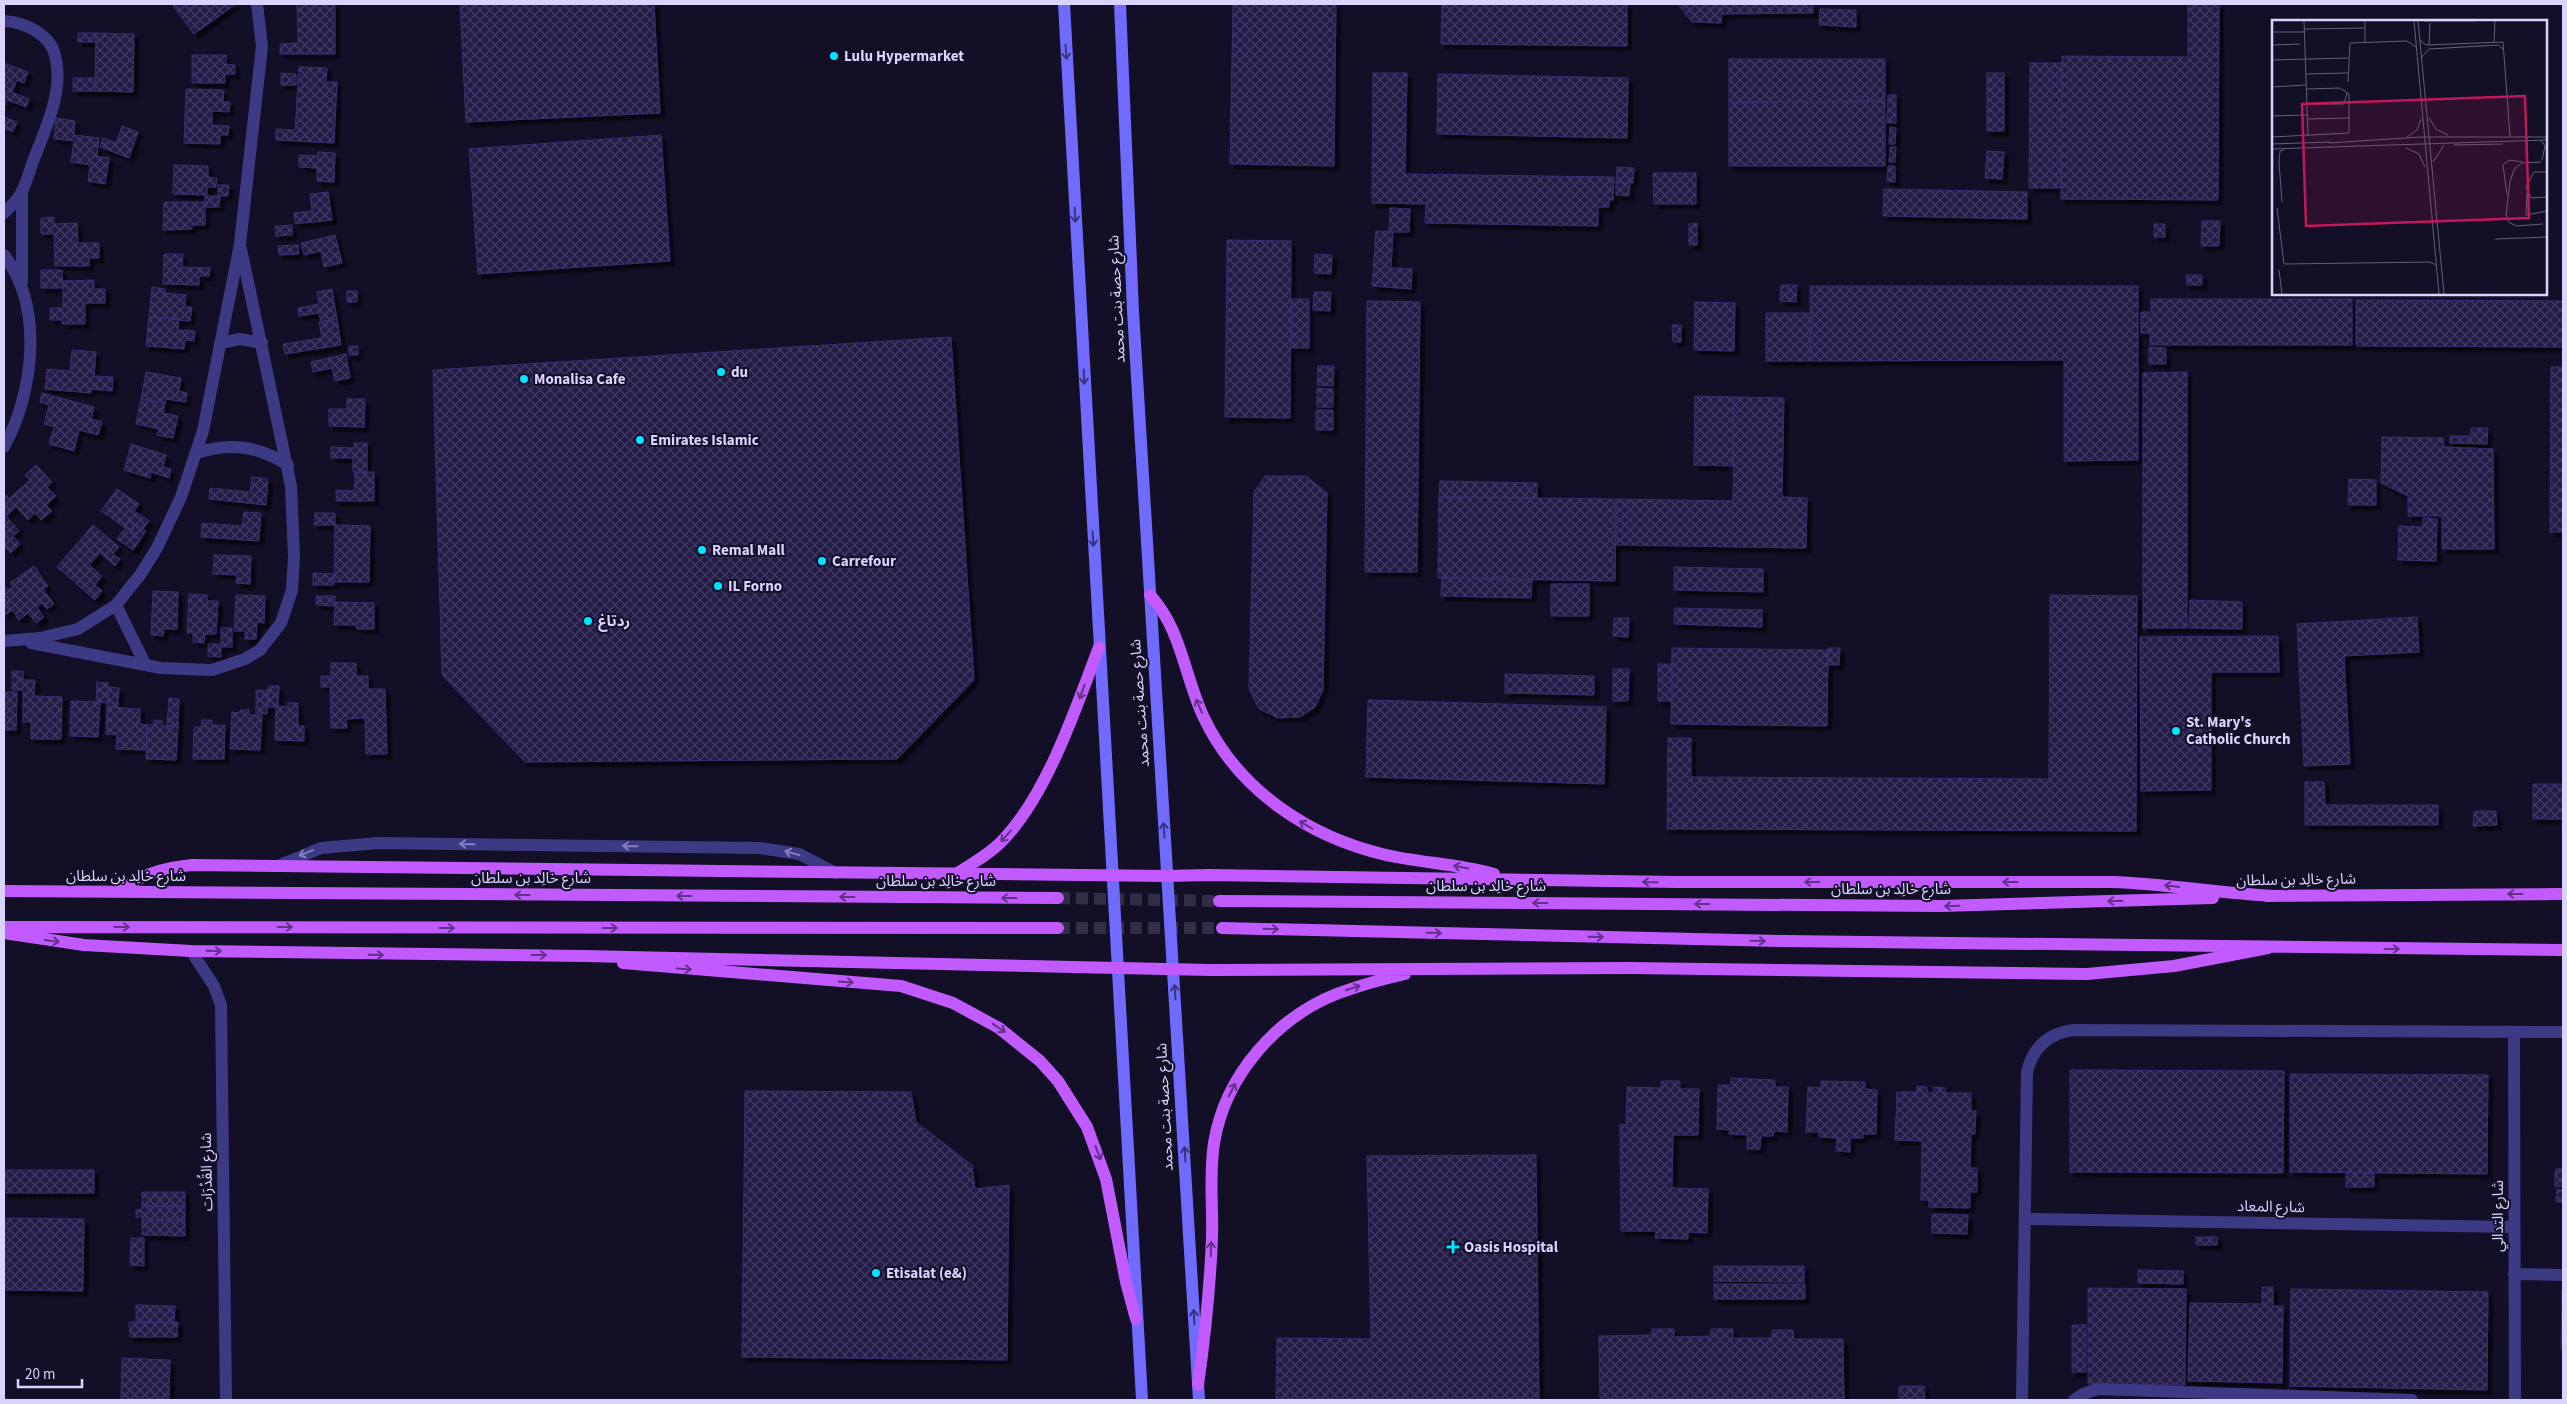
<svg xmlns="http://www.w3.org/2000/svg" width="2567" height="1404" font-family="'Source Sans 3','Noto Sans Arabic',sans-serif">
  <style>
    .building { fill: url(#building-cross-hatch); stroke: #3b2d73; filter: url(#shadow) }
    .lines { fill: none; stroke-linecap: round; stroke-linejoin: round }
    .primary-tunnel { stroke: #312d47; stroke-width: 12; stroke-dasharray: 12 6; stroke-linecap: butt }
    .minor { stroke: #3d3a85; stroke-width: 12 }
    .secondary { stroke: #6f6bff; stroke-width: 12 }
    .primary { stroke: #c25bff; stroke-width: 12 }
    .oneway { stroke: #38347d }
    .oneway2 { stroke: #623188 }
    .oneway3 { stroke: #837fbc }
    .poi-dot { fill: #00e5ff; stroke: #130f26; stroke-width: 2 }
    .labels { text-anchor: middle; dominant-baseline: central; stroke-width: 4; stroke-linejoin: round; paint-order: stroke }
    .poi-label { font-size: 15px; font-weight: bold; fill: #d9d4ff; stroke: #130f26; text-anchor: start }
    .street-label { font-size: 15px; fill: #d9d4ff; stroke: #130f26 }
    .inset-road { fill: none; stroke: #625e7d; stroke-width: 1 }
    .view { fill: #c2185b; fill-opacity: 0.15; stroke: #c2185b; stroke-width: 2.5 }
    .inset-edge { fill: none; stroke: #d9d4ff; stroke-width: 2.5 }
  </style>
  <defs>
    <pattern id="building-cross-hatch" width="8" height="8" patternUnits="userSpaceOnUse" patternTransform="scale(1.25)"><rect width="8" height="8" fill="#241b47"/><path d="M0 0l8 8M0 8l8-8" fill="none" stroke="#433b63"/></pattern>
    <filter id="shadow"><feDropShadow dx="4.5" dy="4.5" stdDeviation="1" flood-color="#0009"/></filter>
  </defs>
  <rect width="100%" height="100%" fill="#130f26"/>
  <path class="building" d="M172 4H187L177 11Z
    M187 4H236L194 34 177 11Z
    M297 4H335V54H280V44L298 43Z
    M460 4H654L660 113 466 122Z
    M1233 4H1336L1334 166 1230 164Z
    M1442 4H1627V46L1441 44Z
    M1678 4H1813V13L1722 14 1721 23 1692 22Z
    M2188 4H2219L2218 200 2061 199 2062 56 2188 57Z
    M1820 9 1856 10V27L1819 25Z
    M78 33H96V42H78Z
    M96 33 134 34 133 92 95 91Z
    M192 55H226V64L235 65V74H225V83H192Z
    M1729 59H1885V101L1729 102Z
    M4 63 28 72 24 83 17 80 12 92 29 99 26 107 7 100 4 108Z
    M2030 63H2062L2061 188H2029Z
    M299 67 327 68 326 82H337L334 143 276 140V129L295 130Z
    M281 73 296 74V85H281Z
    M1373 73H1407L1405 174 1614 177 1613 200H1609V207H1598V226L1425 223 1426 204 1372 203Z
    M1987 73H2004V131H1987Z
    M1438 74 1628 78 1627 138 1437 134Z
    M73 78H96L95 91H73Z
    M186 89 224 90 223 102H230L229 112 212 111V125L229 126 228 135H220V144L184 143Z
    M1888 95H1896V123H1887Z
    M1885 101V166H1729V102Z
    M4 117 17 122 13 132 4 128Z
    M56 118 75 121 74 135 99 138 97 156 109 158 105 184 88 181 90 165 71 162 74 141 54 139Z
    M122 126 138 132 129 158 100 147 103 138 116 143Z
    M1890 127 1896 128 1895 144H1889Z
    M661 135 670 261 478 274 469 149Z
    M1890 147H1896L1895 162H1889Z
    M1987 151 2004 152 2002 179 1985 178Z
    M318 152 335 153 334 182 317 181V168L299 167V155L317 156Z
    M174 165 208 166V177L217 178 216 187H207V195L173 194Z
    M1888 166H1895V182L1887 181Z
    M1617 167 1634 168 1633 183 1616 182Z
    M1653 173H1696V204H1654Z
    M1616 182 1630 183 1629 196 1616 195Z
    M218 185H229L228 196H218Z
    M1884 189 2027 192V219L1883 216Z
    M328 192 332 220 295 224 294 213 312 211 310 194Z
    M205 196H220L219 207H205Z
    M164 202H205V225H192V229L163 230Z
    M1390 208 1410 209 1409 232H1389Z
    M54 217V224L77 223 78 243H99V258H89V266H55L54 234H41V218Z
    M2202 221H2220L2219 246H2201Z
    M1697 223V245H1689V224Z
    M2154 224H2165V237H2154Z
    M292 225V235L276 236 275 226Z
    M1376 231 1393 232 1391 268 1412 269 1411 289 1372 286Z
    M335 235 342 263 324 267 321 251 304 255 301 243Z
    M1227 240 1291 241 1290 418 1225 417Z
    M298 245 299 254 279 255 278 246Z
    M164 254H183L182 267 210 268 209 276H199V285L163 284Z
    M1315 254 1332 255 1331 274 1314 273Z
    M41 270H62L63 288H41Z
    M2186 275H2202V285H2187Z
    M94 280V289H105V303H85V324H62V320H50V308H63V281Z
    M1781 285H1797L1796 302 1780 301Z
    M1810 286H2138V460L2064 461V360L1810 361Z
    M152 287 165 289V293L186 295 185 307H192L190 321 149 317Z
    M332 289 337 319 321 322 319 313 299 316 298 308 319 304 317 292Z
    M347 291H357V302H347Z
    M1314 292H1331L1330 311 1313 310Z
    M1291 299H1309V348H1291Z
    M2151 299H2352V345H2150V333H2141V312H2151Z
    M2356 300 2563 301V347L2356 346Z
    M1367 301 1420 302 1417 572H1365Z
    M1695 302 1735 303 1734 351 1694 350Z
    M1766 313H1810V361H1766Z
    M149 317 179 319 178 330 195 331 194 341 185 340 184 349 146 346Z
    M337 319 341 345 285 354 283 344 322 338 319 322Z
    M1672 325H1681V342H1673Z
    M951 337 974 680 897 759 525 762 442 675 433 370Z
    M349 346H358V355H349Z
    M2149 347 2166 348V364H2149Z
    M72 350 96 352 94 376 113 377 112 391 91 389V393L45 389 47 369 70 371Z
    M346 354 350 378 335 381 332 368 313 372 311 362Z
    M1318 366H1334L1333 386 1317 385Z
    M2551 367H2563V532H2550Z
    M146 372 181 378 179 391 187 393 186 402 166 399 165 403 141 399Z
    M2187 372V628H2143V373Z
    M1317 388 1333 389V407H1317Z
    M42 393 94 407 91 419 102 422 98 435 79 430 74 451 49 444 54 427 44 424 49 405 40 402Z
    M1695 396 1734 397 1733 466 1694 465Z
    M1734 397 1784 398 1782 497 1807 498 1806 548 1616 545V499L1733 501Z
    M141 399 165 403 163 413 178 416 173 438 157 435 159 429 136 424Z
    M347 399H365L364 427 329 426V409H347Z
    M1316 410H1333V430H1316Z
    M2471 428H2488L2487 444 2450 443V436H2471Z
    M2382 437 2443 438 2444 447 2493 449 2494 549H2442V516H2408V496L2381 483Z
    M354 443H367V472H353V458H331V447L354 448Z
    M131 444 166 455 163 467 171 469 169 478 151 472 150 478 124 470Z
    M36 465 52 482 47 487 56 496 46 505 52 511 41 520 35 513 28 520 9 499 30 480 25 475Z
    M355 472H374V501H336V490L354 491Z
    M1265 476H1306L1327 493 1323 690 1315 707 1300 717 1278 718 1259 709 1249 688 1254 492Z
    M252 477 268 479 266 505 209 499 210 488 250 492Z
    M2349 479 2376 480V505H2348Z
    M1440 481 1537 483V498L1439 497Z
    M117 489 139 504 134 511 149 521 143 529 136 524 131 532 101 511Z
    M6 495 16 507 6 516 4 497Z
    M1439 497 1616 499 1615 581 1438 578Z
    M244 512 261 513 259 541 201 537 202 523 242 526Z
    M315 513H335V525H314Z
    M4 514 19 531 13 536 20 544 11 553 4 546Z
    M2423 518 2437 519 2436 561 2398 560 2399 526 2423 527Z
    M136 524 146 531 140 540 130 533Z
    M93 525 119 547 113 554 120 559 115 566 100 553 89 565 102 576 95 585 102 591 95 600 57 567Z
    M335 525 370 526 369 582H334Z
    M124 529 140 540 133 550 117 539Z
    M214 555 251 556 250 584 236 583 237 575 213 574Z
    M34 566 48 586 43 589 54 604 47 609 42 603 37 607 44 617 36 623 28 613 19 620 4 598V585L8 590 13 587 10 583Z
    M1674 567 1763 569V592L1674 590Z
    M313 573 334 574V585H313Z
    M1442 578 1532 580 1531 598 1441 596Z
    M1551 584H1589V616H1551Z
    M153 591 178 592 177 629H164L163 636 151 635Z
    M189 594 207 595V601H218L216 634H205L204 643 193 642V633H187Z
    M236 595 265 596 264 623 257 622 256 639H245V631H234Z
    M2050 595 2137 596 2136 831 1667 829 1668 738H1691V777L2049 779Z
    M316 596H335V606L316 605Z
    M4 598 12 610 4 616Z
    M2190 600 2242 602V629L2189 628Z
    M335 602 374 603V629H357L356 625H334Z
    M1674 608 1762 610V627L1674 624Z
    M2417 617 2419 652 2344 656 2350 764 2304 766 2297 624Z
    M1614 618H1629L1628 637 1613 636Z
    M221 628H232V647H221Z
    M2278 636 2279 672H2211V790L2141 791 2140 637Z
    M208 644H221V657L208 656Z
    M1672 648 1828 650 1827 726 1671 724Z
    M1828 648H1840L1839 665H1828Z
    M331 663H356V676H368V689H385L387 754H366L365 718 346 719 347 728H331L330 687H321V676H331Z
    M1658 664H1672V701H1658Z
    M1613 669H1629L1628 701H1613Z
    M12 671H23V680H35L34 696 62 697 61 739H31V722H23V690H12Z
    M1505 674 1594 676V695L1505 693Z
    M97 682 108 683V703L96 702Z
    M268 686H279L278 707H268Z
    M108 687 119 688 118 708 107 707Z
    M256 690H268L267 714 256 713Z
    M4 692H17L16 730H4Z
    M169 698 179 699 178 726H167Z
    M1368 700 1606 707 1604 784 1366 777Z
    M71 701 100 702 98 737 70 736Z
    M288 703H298V726H304V741L275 740 276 706 288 707Z
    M107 707 140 709V724L147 725 146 750 116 749 117 735 106 734Z
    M240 710H249V715H262L260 750 230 749 232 712 239 713Z
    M154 720 162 721V726H178L176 760 146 759 147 725H154Z
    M202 720H212V725H225L224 759H193L194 727H201Z
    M2305 782H2324L2325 805H2438V825H2305Z
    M2533 784H2563V819H2533Z
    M2474 811H2496L2497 825 2473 826Z
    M2070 1070 2284 1071 2283 1173 2070 1172Z
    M2290 1074 2488 1075 2487 1174 2290 1172Z
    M1731 1078 1775 1080V1087H1788L1787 1132 1774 1131 1773 1136H1761L1760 1149H1747V1135L1729 1134 1730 1130 1717 1129 1718 1085H1731Z
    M1661 1081H1680V1089H1699L1698 1135H1673L1672 1188 1708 1189 1707 1233 1688 1232V1239L1655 1238 1656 1231H1621L1620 1124 1626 1125 1627 1087 1661 1088Z
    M1821 1081 1865 1082V1089L1877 1090 1876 1134H1863V1138H1850V1152L1836 1151 1837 1138 1819 1137V1132H1806L1808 1087 1821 1088Z
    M1917 1086 1927 1087V1092L1933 1093 1934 1087 1945 1088V1093H1971V1111H1976L1975 1134H1971L1970 1168H1977V1192H1970V1208L1929 1207V1200H1921L1922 1141 1895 1140 1897 1092H1917Z
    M745 1091 911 1092 916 1122 972 1165 975 1189 1009 1185 1007 1360 742 1357Z
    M1536 1155 1539 1400H1276L1277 1338 1371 1339 1367 1156Z
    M2555 1169H2563V1187L2555 1186Z
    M4 1170H94V1193H4Z
    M2346 1172 2374 1173V1187H2346Z
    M2557 1189 2563 1190V1202H2556Z
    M142 1192H185V1206H142Z
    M142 1206H185V1220H142V1217H136V1210L142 1209Z
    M1932 1214 1968 1215 1967 1234 1932 1233Z
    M4 1218 84 1219 83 1291 4 1290Z
    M142 1220H185V1236L142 1235Z
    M2196 1237H2217V1245H2196Z
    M131 1238H144V1266L130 1265Z
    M1714 1266H1804V1282L1714 1281Z
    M2138 1270 2183 1271V1284L2138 1283Z
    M1714 1284H1805V1299H1714Z
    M2262 1287H2273V1306H2283L2282 1383 2188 1381 2190 1303 2262 1304Z
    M2088 1288 2186 1289 2185 1385 2088 1384Z
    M2291 1289 2488 1292 2487 1390 2290 1386Z
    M2562 1289H2563V1349H2561Z
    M136 1305 175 1306 174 1323 136 1322Z
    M129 1322H178L177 1337H130Z
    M2072 1325H2086V1372H2072Z
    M1652 1329H1674V1337L1711 1336V1329H1733V1338H1772V1330H1793L1794 1339H1843L1844 1400H1600L1599 1336 1652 1335Z
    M122 1358 170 1360 169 1400H121Z
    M1899 1386H1924L1925 1400H1899Z"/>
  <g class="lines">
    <path class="primary-tunnel" d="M1058 898 1219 901
      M1058 928H1222"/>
    <path class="minor" d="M4 21C24 22 50 34 55 55 65 91 44 132 32 164 29 173 26 184 21 193 17 201 10 207 4 213
      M4 255C44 307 34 392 4 447
      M22 282V192
      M220 343 240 339 262 343
      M197 453C230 442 258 446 288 465
      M116 605 145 664
      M4 641 40 638 78 629 116 605 140 575 157 548 181 497 203 431 240 244 262 46 257 4
      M31 643 161 668 212 670 245 659 260 650 281 623 292 590 294 556 291 486 241 249
      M278 866 321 848 378 843 760 848 799 854 836 873
      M191 951 214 986 221 1005 226 1400
      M2514 1032 2515 1400
      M2026 1219 2514 1227
      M2514 1274 2563 1275
      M2022 1400 2027 1072C2033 1047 2049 1033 2074 1030L2563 1032
      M2074 1400 2083 1394 2098 1389 2412 1400"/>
    <path class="secondary" d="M1064 4 1142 1400
      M1120 4 1133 311 1199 1400"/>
    <path class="primary" d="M1150 595C1182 630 1184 676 1204 718 1239 791 1309 837 1386 855 1422 863 1459 864 1494 874
      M956 874C971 864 987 856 1000 843 1046 798 1076 708 1099 647
      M4 891 1058 898
      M119 892C141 874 164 868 192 865L1167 876 1209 875 1677 882H2112C2166 884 2219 893 2273 896
      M2266 896 2563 894
      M1219 901 1942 906 2213 898
      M4 927 1058 928
      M1222 928 1784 941 2563 950
      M4 933 84 945 191 951 584 956 1211 970 1630 968 2087 974 2174 966 2268 948
      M623 963 901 986 953 1003 999 1028 1040 1061 1058 1081 1087 1127 1106 1179 1126 1282 1136 1319
      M1198 1385C1205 1336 1210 1287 1212 1238 1213 1206 1209 1174 1214 1143 1225 1076 1276 1017 1339 993 1361 985 1383 979 1405 974"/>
  </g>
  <defs><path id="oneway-shaft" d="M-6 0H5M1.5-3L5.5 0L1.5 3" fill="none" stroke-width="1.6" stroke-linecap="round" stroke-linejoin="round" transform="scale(1.25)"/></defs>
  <g class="oneway">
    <use href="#oneway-shaft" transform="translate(1066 52) rotate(87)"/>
    <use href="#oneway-shaft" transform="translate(1075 215) rotate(87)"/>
    <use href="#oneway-shaft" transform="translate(1084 377) rotate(87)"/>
    <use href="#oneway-shaft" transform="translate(1093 539) rotate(87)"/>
    <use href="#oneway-shaft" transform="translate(1164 830) rotate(-94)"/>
    <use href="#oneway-shaft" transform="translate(1175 992) rotate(-94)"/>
    <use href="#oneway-shaft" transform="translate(1185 1154) rotate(-93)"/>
    <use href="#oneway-shaft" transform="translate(1194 1317) rotate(-93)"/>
  </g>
  <g class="oneway2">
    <use href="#oneway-shaft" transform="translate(1082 692) rotate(110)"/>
    <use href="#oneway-shaft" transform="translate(1199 706) rotate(-114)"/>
    <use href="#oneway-shaft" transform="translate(1306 825) rotate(-150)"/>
    <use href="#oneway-shaft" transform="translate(1006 836) rotate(132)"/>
    <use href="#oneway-shaft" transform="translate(1461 867) rotate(-169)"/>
    <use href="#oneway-shaft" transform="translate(1650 882) rotate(-179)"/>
    <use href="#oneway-shaft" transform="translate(1812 882) rotate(-180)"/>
    <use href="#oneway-shaft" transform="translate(2010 882) rotate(-180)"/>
    <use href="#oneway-shaft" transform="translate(2172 886) rotate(-173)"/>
    <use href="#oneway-shaft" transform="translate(2515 894) rotate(180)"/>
    <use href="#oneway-shaft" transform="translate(522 895) rotate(-180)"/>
    <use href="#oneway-shaft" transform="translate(684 896) rotate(-180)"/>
    <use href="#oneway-shaft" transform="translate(847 897) rotate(-180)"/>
    <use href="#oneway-shaft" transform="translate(1009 898) rotate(-180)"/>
    <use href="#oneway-shaft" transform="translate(2115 901) rotate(178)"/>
    <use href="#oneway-shaft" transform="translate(1540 903) rotate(-180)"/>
    <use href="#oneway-shaft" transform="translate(1702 904) rotate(-180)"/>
    <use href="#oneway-shaft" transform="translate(1952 906) rotate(178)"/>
    <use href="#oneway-shaft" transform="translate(122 927)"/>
    <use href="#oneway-shaft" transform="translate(285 927)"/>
    <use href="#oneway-shaft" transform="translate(447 928)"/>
    <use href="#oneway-shaft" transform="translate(610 928)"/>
    <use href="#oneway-shaft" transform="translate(1271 929) rotate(1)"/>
    <use href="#oneway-shaft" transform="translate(1434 933) rotate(1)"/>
    <use href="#oneway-shaft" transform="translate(1596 937) rotate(1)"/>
    <use href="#oneway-shaft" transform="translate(52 941) rotate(8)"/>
    <use href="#oneway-shaft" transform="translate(1758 941) rotate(1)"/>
    <use href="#oneway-shaft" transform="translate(2392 949)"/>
    <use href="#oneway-shaft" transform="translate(214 951) rotate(1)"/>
    <use href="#oneway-shaft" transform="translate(376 955) rotate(1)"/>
    <use href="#oneway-shaft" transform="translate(539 955)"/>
    <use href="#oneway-shaft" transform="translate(684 969) rotate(4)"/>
    <use href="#oneway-shaft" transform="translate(846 982) rotate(4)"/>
    <use href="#oneway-shaft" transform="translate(1353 988) rotate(-18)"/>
    <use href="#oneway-shaft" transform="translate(999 1028) rotate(34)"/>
    <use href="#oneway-shaft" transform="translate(1232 1090) rotate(-63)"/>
    <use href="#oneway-shaft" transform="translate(1098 1153) rotate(70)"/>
    <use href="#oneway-shaft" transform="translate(1211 1249) rotate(-88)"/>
  </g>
  <g class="oneway3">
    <use href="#oneway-shaft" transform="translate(467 844) rotate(-179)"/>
    <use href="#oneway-shaft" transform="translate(630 846) rotate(-179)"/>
    <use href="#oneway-shaft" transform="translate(306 853) rotate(158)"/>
    <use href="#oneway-shaft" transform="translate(792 853) rotate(-165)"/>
  </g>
  <g class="poi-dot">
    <circle cx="834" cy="56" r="5"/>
    <circle cx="721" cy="372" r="5"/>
    <circle cx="524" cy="379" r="5"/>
    <circle cx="640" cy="440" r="5"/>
    <circle cx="702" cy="550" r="5"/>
    <circle cx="822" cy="561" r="5"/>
    <circle cx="718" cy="586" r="5"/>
    <circle cx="588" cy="621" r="5"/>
    <circle cx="2176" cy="731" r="5"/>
    <path d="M1450.5 1239.5h5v5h5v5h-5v5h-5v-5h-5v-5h5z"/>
    <circle cx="876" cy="1273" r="5"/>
  </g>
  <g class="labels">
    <g class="poi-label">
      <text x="844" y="56">Lulu Hypermarket</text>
      <text x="731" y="372">du</text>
      <text x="534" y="379">Monalisa Cafe</text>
      <text x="650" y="440">Emirates Islamic</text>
      <text x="712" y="550">Remal Mall</text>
      <text x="832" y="561">Carrefour</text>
      <text x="728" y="586">IL Forno</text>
      <text x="598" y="621">ردتاغ</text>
      <text x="2186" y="722">St. Mary's<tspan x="2186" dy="17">Catholic Church</tspan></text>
      <text x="1464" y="1247">Oasis Hospital</text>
      <text x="886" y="1273">Etisalat (e&amp;)</text>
    </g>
    <g class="street-label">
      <text transform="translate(1117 299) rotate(-93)">شارع حصة بنت محمد</text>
      <text transform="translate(1140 703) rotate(-94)">شارع حصة بنت محمد</text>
      <text x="126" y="876">شارع خالِد بن سلطان</text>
      <text x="531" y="878">شارع خالِد بن سلطان</text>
      <text transform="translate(2296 880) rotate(-1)">شارع خالِد بن سلطان</text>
      <text x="936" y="881">شارع خالِد بن سلطان</text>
      <text x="1486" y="886">شارع خالِد بن سلطان</text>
      <text x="1891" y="889">شارع خالِد بن سلطان</text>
      <text transform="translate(1165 1107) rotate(-93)">شارع حصة بنت محمد</text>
      <text transform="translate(207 1172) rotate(-91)">شارع القُدْرَات</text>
      <text transform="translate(2271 1207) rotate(1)">شارع المعاد</text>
      <text transform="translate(2498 1216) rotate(-90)">شارع التدالي</text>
    </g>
  </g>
  <g transform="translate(2272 20)">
    <rect width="275" height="275" fill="#130f26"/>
    <path class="inset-road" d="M32 1 36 116M93 1V22M142 1 167 274M146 1 172 274M152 1H202M32 9 92 8M2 12H32M148 20 154 25 231 22 238 116M222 22 223 1M0 25 28 24M157 25 158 3M150 37 157 29 226 25 231 29M0 40 76 38M33 54 76 53M76 62 78 23 135 21 144 27M0 67 34 65M39 84H72L75 73M0 96 35 95M157 98 164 109 176 115M35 99 78 98M0 117 77 113V74L68 68 34 69M135 117 145 110 149 99M256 117H275M269 120 273 126 270 140M243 121 275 120M57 123 149 117H257M0 124 59 122M182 125 231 124M57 127 244 121M134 128 147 134 153 147M0 129 59 127M161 142 172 125M269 142 250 143 243 148 238 161 234 195 237 202 244 206 271 204M275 152H262L254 167 259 178 275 177M255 173 254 195 275 191M235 175 231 145 237 140 251 142M10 182 7 142 8 131 12 130M5 188 12 244M223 219 275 217M13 244 158 242 164 245M7 250 10 274"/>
    <path class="view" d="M253 76 257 198 34 206 30 84Z"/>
    <rect width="275" height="275" class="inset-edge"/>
  </g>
  <rect width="2567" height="1404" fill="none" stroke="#d9d4ff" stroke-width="10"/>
  <path d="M18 1379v8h64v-8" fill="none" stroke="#d9d4ff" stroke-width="2.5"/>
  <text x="25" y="1379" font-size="15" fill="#d9d4ff" stroke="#130f26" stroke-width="4" paint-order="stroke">20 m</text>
</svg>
